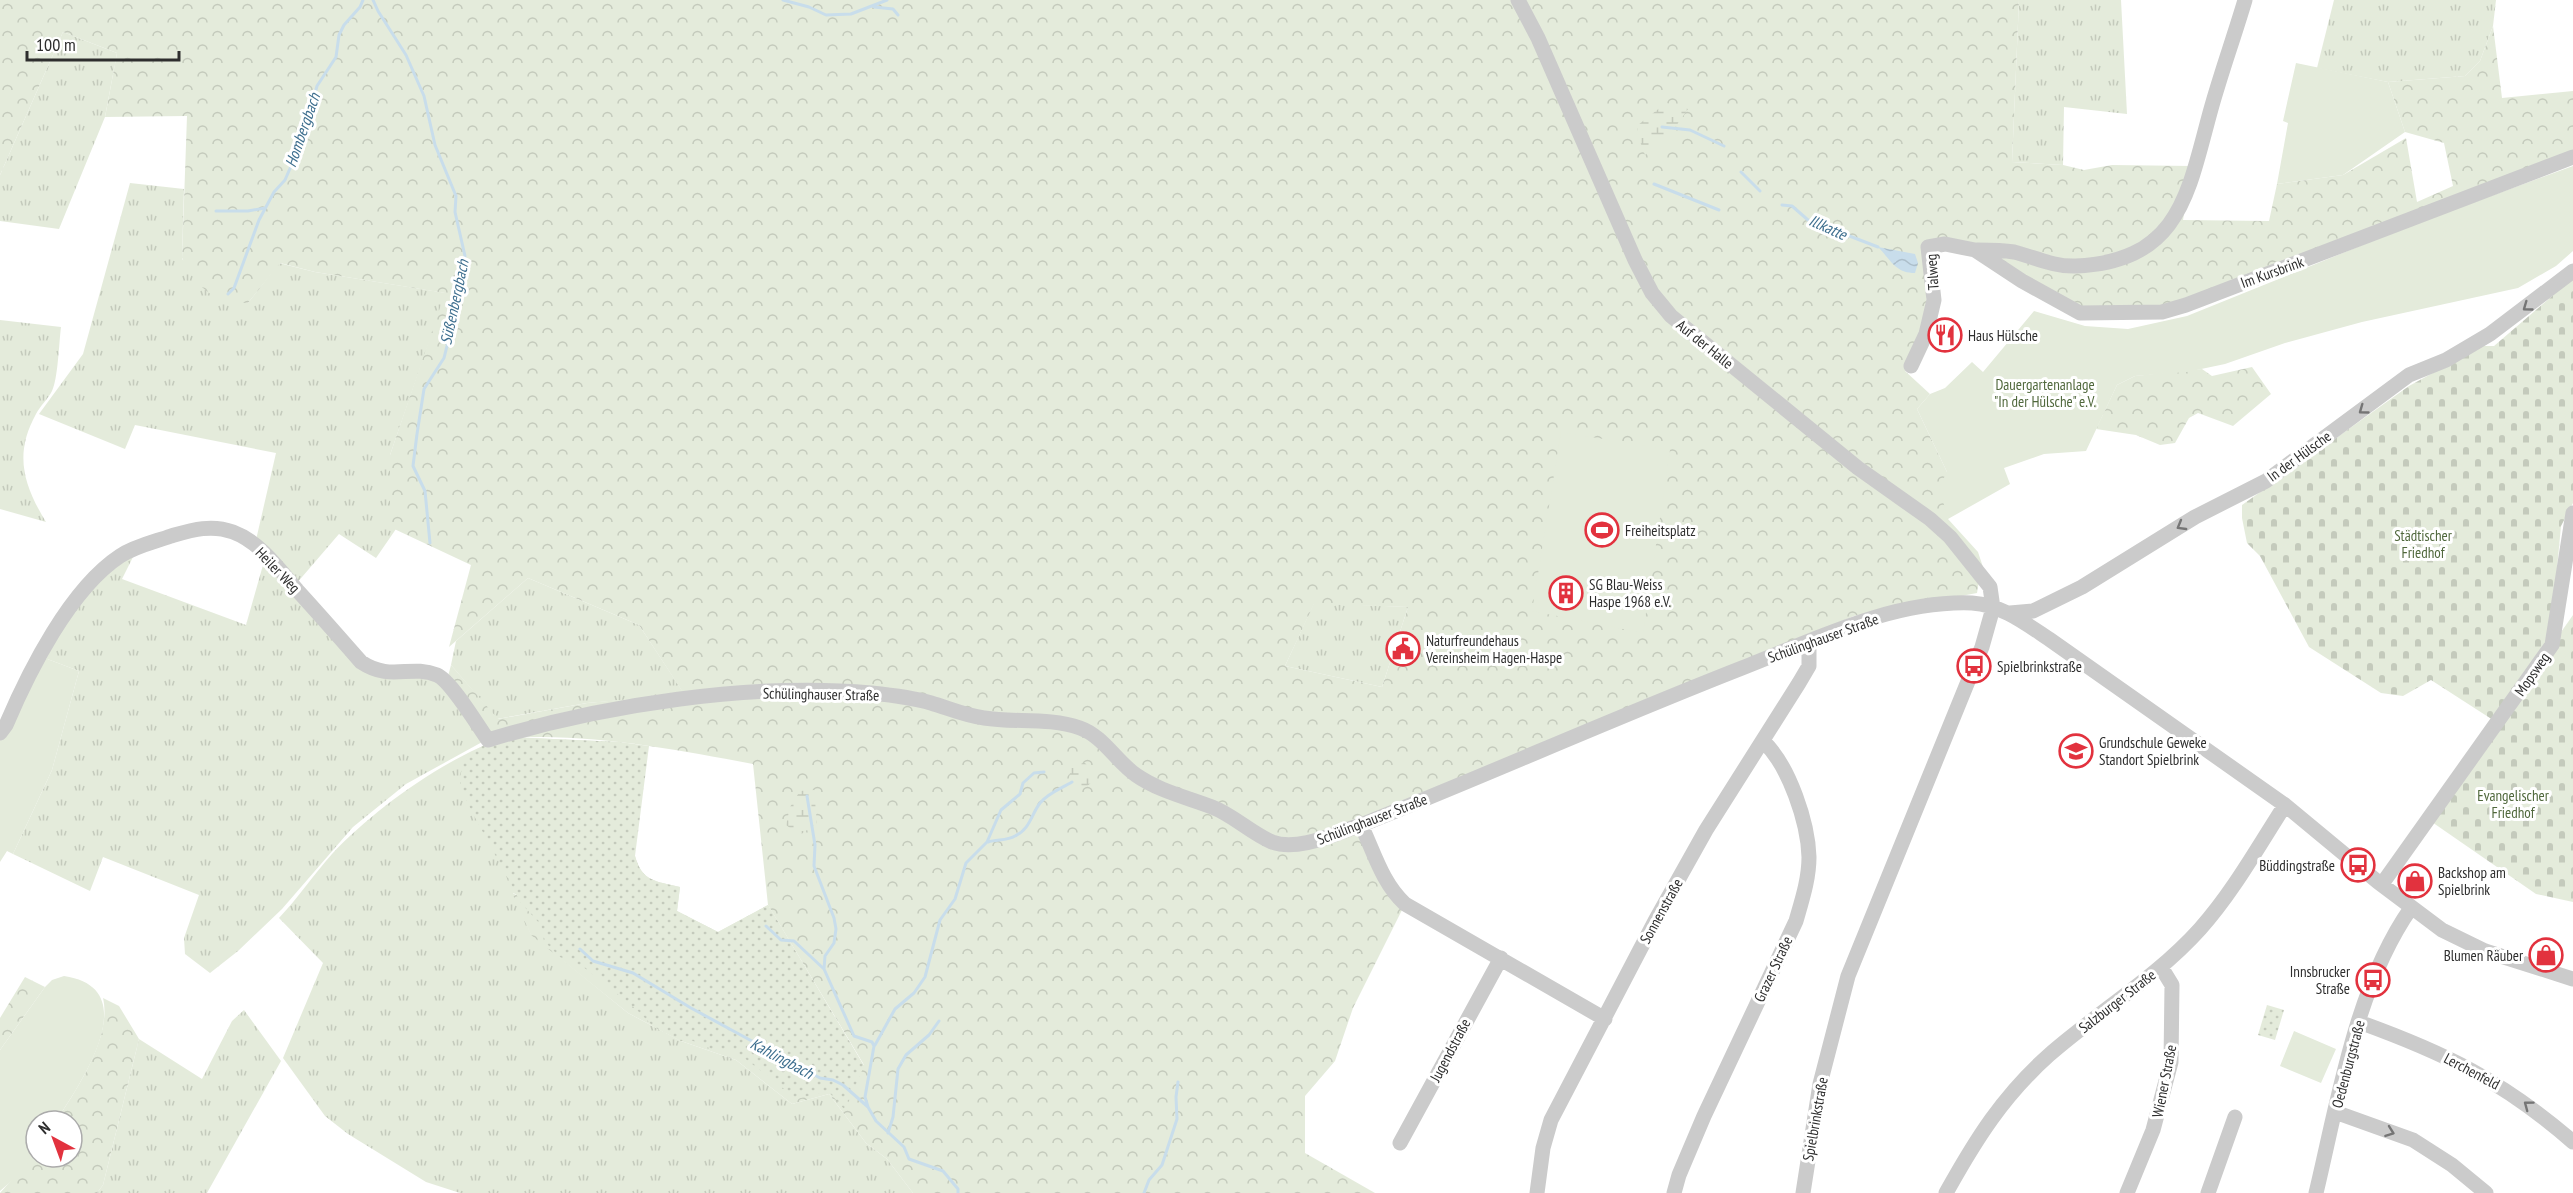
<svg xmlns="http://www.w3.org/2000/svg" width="2573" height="1193" font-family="'PT Sans Narrow',sans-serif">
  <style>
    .grass { fill: url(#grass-tufts) }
    .forest { fill: url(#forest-crowns); fill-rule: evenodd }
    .wetland { fill: url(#wetland-marsh) }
    .cemetery { fill: url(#cemetery-stones) }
    .park { fill: url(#park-dots) }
    .garden { fill: #e4ebdb }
    .water { fill: url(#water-waves) }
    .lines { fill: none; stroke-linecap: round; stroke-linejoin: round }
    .stream { stroke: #c8ddeb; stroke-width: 3 }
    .minor { stroke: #cbcbcb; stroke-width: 15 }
    .oneway { stroke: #757575 }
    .labels { text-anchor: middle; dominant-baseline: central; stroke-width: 6; stroke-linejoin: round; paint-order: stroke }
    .street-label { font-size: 15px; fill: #2e2e2e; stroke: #fff }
    .poi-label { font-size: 15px; fill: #2e2e2e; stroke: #fff; text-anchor: start }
    .park-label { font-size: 15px; fill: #50683c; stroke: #fff }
    .water-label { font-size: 16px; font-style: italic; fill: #3d6e8e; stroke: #fff }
  </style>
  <defs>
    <pattern id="grass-tufts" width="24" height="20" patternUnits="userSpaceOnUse" patternTransform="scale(1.5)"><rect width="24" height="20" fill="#e4ebdb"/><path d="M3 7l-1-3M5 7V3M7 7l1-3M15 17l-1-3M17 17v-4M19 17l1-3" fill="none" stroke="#c4cabc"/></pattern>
    <pattern id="forest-crowns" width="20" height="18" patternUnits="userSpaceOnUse" patternTransform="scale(1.5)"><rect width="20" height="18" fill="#e4ebdb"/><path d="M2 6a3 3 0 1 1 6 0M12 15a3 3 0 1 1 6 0" fill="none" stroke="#c4cabc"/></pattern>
    <pattern id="wetland-marsh" width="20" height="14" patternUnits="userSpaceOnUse" patternTransform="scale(1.5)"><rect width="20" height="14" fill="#e4ebdb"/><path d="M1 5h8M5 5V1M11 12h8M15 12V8" fill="none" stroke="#c4cabc"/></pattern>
    <pattern id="cemetery-stones" width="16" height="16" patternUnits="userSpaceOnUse" patternTransform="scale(1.5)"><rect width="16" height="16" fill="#e4ebdb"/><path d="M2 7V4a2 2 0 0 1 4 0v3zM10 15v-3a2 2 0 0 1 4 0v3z" fill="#c4cabc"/></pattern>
    <pattern id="park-dots" width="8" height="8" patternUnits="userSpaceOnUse" patternTransform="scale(1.5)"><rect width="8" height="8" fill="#e4ebdb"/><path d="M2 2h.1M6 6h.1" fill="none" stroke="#c4cabc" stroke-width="1.8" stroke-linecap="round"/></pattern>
    <pattern id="water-waves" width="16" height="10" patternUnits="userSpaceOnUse" patternTransform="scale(1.5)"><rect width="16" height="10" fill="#c8ddeb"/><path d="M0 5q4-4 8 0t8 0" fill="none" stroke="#acbeca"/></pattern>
  </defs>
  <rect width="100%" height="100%" fill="#fff"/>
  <path class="grass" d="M2019 0H2121L2127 114 2064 107 2063 165 2012 162Z
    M2334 0H2496L2493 26 2480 61 2465 76 2388 82 2317 68Z
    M63 32 117 53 105 117 59 229 0 221V175Z
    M130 183 184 189 182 259 248 303 279 263 315 272 446 293 390 455V526L396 529 376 558 339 534 296 584 256 540 276 453 135 425 125 449 39 414 83 354Z
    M0 320 61 327C59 343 58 379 52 391 48 399 40 406 36 414 14 454 23 484 46 522L0 509Z
    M136 551 122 579 246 625 265 558 359 663 436 677 484 741 406 784 353 827 282 909 238 951 210 973 185 954 184 938 199 895 103 857 90 891 13 854 52 770 79 671 42 657 87 591Z
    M528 578 639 625 685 695 587 703 497 719 451 665 456 641Z
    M1314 603 1408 607 1382 687 1285 666Z
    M507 737 620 742 635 856C642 882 656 881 680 887L677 911 718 932 768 905 864 1066 513 893 531 934 628 1013 681 1041 736 1060 792 1104 829 1094 866 1143 887 1159 913 1193H460L426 1182 348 1134 325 1116 283 1058 323 963 279 918C298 898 314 874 332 854 374 809 449 755 507 737Z
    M244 1010 281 1061 207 1193H97L103 1185 139 1039 202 1079 232 1021Z"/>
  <path class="forest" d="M0 0H2019L2012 162 2063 165 2084 170 2112 165 2192 166 2183 220 2269 221 2277 184 2343 175 2406 138 2417 202 2453 186 2444 143 2405 132 2388 82 2465 76 2480 61 2493 26 2502 98 2573 91V156L2158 308 2079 311 2026 279 1938 242 1926 277 1927 307 1923 329 1905 371 1930 394 1917 409 1947 472 1948 519 1978 552 1986 576 1979 581 1977 593 1854 616 1361 825 1405 904 1353 1008 1335 1061 1305 1096V1153L1375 1193H913L887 1159 866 1143 829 1094 792 1104 736 1060 681 1041 628 1013 531 935 512 893 683 971 864 1065 768 905 753 764C666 748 576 730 487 740L447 680 451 665 498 719 587 703 684 694 639 625 528 578 449 647 471 565 390 527V455L445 293 315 272 280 263 248 303 225 302 209 293 196 282 182 258 187 116 105 117 117 53 63 32 0 175ZM1314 604 1408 607 1382 687 1285 666Z
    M2252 367 2271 394 2233 426 2198 413 2189 418 2175 443 2160 445 2136 435 2096 429 2117 385 2135 376 2202 369 2212 376Z
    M25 977 45 987 0 1050V1018Z
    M103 998 119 1006 139 1039 103 1185 97 1193H0L36 1152V1157H72V1121H56C77 1089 112 1037 103 998Z"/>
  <path class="wetland" d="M1666 103 1688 109 1662 146H1655L1645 155 1637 133 1638 125Z
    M1085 763 1092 771V782L1086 787 1074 784 1069 780 1071 765Z
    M814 790 817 823 800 835 786 825 790 807 800 791Z"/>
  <path class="cemetery" d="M2573 278V503L2561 526 2550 643 2493 720 2431 680 2403 696 2381 693 2309 647 2260 556 2247 543 2242 518V505L2409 386 2482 346H2494Z
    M2573 615V902L2536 894 2429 820Z"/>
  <path class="park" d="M509 737 620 742 649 746 635 856C642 882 656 881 680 887L677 911 718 932 768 905 864 1066 845 1110 828 1091 797 1099 734 1050 716 1051 691 1040 681 1041 654 1027 637 1010 609 987 582 966 560 957 544 941 541 925 521 903 471 810 460 786V777L465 756 488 743Z
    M2267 1005 2284 1010 2275 1040 2258 1035Z"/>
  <path class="garden" d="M2296 63 2388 82 2405 132 2343 175 2277 184 2288 123 2283 121Z
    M2573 166V251L2556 266 2518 288 2362 322 2285 343 2225 364 2187 372 2135 376 2117 385 2086 451 2044 454 2004 468 2010 484 1948 519 1939 487 1947 472 1917 409 1930 394 1945 388 1972 362 1983 372 2034 311 2085 326 2128 329 2187 316 2412 225Z
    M1561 432 1670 450 1643 633 1532 611Z
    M42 657 79 671 52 770 13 854 7 851 0 862V737Z
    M64 976C146 988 81 1083 56 1121H36V1152L17 1176 0 1191V1050L45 987 52 980Z
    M2294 1031 2336 1049 2321 1083 2280 1066Z"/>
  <path class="water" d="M1878 247 1915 254 1918 263 1915 273C1895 273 1891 260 1878 247Z"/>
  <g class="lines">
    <path class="stream" d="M373 0 378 11 406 55 424 96 435 145 456 196 455 212 465 256 463 270 453 291 447 346 444 358 424 389 417 434 413 466 425 491 430 543
      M783 0 809 7 826 15 851 14 887 0
      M874 7 893 9 898 15
      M1662 127 1690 130 1724 146
      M1741 172 1760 191
      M1654 184 1719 210
      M1782 205 1792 206 1808 220 1878 247
      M216 211H248L265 208
      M228 294 234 288 259 220 274 192 285 180 301 143 317 86 336 57 339 35 344 25 360 7 363 0
      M807 796 815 845 814 866 834 918 836 929 834 943 825 956 824 969 854 1036 872 1042 874 1046 865 1097 868 1107
      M988 842C997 839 1007 841 1015 836 1030 829 1031 815 1040 803 1048 793 1062 788 1072 782
      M766 926 781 940 794 941 824 969
      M580 949 593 961 633 973 691 1008 820 1078 833 1080 843 1085 868 1107 876 1121 904 1147 909 1159 943 1171 958 1189V1193
      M875 1045 895 1009 914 993 925 977 940 920 955 899 966 863 987 842 1001 810 1020 794 1023 783 1034 773 1044 772
      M888 1133 893 1117 898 1069 906 1055 929 1035 939 1021
      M1144 1193 1149 1180 1162 1165 1177 1119 1176 1097 1178 1082"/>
    <path class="minor" d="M1518 0 1538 38 1635 260 1652 293 1671 316 1858 468 1930 519 1950 537 1990 587 1993 608 1982 647 1848 976 1820 1084 1803 1193
      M1977 250C1989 250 2002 250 2014 252 2034 257 2054 267 2076 266 2181 261 2188 192 2211 109 2221 73 2234 37 2245 0
      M1911 366 1926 334 1934 300 1928 247 1945 244 1975 250 2022 281 2080 313 2162 312 2186 305 2573 157
      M2010 613 2033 611 2082 587 2195 517 2266 481 2409 375 2446 360 2490 334 2573 271
      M0 733 6 725C29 671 70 589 120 556 135 546 154 542 171 536 192 530 211 524 233 532 260 542 279 569 297 590 319 614 340 638 361 662 391 682 410 664 437 675 451 681 478 726 488 740 602 705 753 682 871 693 891 695 911 697 931 703 948 708 966 716 984 718 1015 723 1049 717 1080 728 1103 736 1116 761 1136 775 1159 791 1186 797 1212 807 1233 815 1251 833 1272 842 1298 852 1336 833 1361 825 1489 774 1614 718 1742 668 1814 640 1893 600 1972 603 2002 605 2025 623 2049 639L2285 805 2378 882 2442 930 2485 951 2573 979
      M1361 825C1374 852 1382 883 1405 904L1605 1019
      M2382 884 2552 645 2573 513
      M2359 1022C2445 1053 2503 1081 2573 1142
      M2335 1112 2413 1140 2452 1165 2486 1193
      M1400 1143 1501 958
      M1537 1193 1543 1148 1551 1120 1655 921 1706 830 1799 683 1809 666V642
      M1674 1193 1679 1175 1704 1116 1796 921C1802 900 1809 879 1809 857 1808 822 1789 766 1764 742
      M1946 1193C1976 1139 2003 1096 2049 1055 2098 1012 2156 978 2200 929 2233 892 2258 847 2285 805
      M2127 1193 2153 1130 2171 1062 2172 985 2161 967
      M2208 1193 2235 1117
      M2316 1193C2338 1101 2356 986 2411 908"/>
  </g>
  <defs><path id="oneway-chevron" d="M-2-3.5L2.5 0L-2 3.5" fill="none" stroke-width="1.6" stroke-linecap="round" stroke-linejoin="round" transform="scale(1.5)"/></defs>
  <g class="oneway">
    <use href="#oneway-chevron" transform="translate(2527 307) rotate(144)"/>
    <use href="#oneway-chevron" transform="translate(2363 410) rotate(144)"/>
    <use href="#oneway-chevron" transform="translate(2181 526) rotate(150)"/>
    <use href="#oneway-chevron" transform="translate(2528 1105) rotate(-143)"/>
    <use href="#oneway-chevron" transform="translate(2390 1132) rotate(20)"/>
  </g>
  <defs>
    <g id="restaurant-ring" transform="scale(1.725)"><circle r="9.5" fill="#fff" stroke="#e2323e" stroke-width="1.5"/><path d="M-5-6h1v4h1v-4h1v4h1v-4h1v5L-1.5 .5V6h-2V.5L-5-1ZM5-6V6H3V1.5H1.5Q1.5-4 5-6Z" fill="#e2323e"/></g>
    <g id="stadium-ring" transform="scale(1.725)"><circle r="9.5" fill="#fff" stroke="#e2323e" stroke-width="1.5"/><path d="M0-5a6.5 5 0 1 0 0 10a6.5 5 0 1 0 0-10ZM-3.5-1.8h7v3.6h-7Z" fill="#e2323e"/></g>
    <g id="building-ring" transform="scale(1.725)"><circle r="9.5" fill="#fff" stroke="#e2323e" stroke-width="1.5"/><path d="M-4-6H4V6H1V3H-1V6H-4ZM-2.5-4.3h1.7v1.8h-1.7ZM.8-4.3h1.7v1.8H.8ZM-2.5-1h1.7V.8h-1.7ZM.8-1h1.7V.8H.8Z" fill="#e2323e"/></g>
    <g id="civic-ring" transform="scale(1.725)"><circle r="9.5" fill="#fff" stroke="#e2323e" stroke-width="1.5"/><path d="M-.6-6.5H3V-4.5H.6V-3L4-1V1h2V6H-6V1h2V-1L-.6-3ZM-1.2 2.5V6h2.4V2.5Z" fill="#e2323e"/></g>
    <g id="bus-ring" transform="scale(1.725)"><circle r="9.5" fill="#fff" stroke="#e2323e" stroke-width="1.5"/><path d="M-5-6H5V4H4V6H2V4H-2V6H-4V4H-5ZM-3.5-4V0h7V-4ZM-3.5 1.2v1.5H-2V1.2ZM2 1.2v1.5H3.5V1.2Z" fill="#e2323e"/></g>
    <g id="school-ring" transform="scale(1.725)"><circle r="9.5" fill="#fff" stroke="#e2323e" stroke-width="1.5"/><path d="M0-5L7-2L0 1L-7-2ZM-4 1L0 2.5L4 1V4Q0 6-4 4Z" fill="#e2323e"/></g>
    <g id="shop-ring" transform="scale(1.725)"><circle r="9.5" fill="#fff" stroke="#e2323e" stroke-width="1.5"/><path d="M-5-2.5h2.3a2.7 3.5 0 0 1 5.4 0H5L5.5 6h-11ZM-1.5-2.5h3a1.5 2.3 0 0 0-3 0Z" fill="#e2323e"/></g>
  </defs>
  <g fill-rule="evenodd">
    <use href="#restaurant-ring" x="1945" y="335"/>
    <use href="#stadium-ring" x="1602" y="530"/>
    <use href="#building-ring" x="1566" y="593"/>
    <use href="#civic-ring" x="1403" y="649"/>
    <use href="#bus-ring" x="1974" y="666"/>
    <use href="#school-ring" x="2076" y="751"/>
    <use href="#bus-ring" x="2358" y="865"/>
    <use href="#shop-ring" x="2415" y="881"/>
    <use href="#shop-ring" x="2546" y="955"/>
    <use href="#bus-ring" x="2373" y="980"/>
  </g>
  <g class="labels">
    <g class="street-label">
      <text transform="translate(1932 272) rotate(-94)">Talweg</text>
      <text transform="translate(2272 272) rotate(-20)">Im Kursbrink</text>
      <text transform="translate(1705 344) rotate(39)">Auf der Halle</text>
      <text transform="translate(2299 456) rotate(-36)">In der Hülsche</text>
      <text transform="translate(278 570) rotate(46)">Heiler Weg</text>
      <text transform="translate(1823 638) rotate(-20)">Schülinghauser Straße</text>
      <text transform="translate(2532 674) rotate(-55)">Mopsweg</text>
      <text transform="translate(821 694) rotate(1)">Schülinghauser Straße</text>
      <text transform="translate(1372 819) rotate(-21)">Schülinghauser Straße</text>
      <text transform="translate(1661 911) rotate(-61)">Sonnenstraße</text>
      <text transform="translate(1773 969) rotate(-65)">Grazer Straße</text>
      <text transform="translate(2117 1001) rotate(-38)">Salzburger Straße</text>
      <text transform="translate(1450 1050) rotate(-62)">Jugendstraße</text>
      <text transform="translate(2348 1064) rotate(-75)">Oedenburgstraße</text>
      <text transform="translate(2472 1071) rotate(28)">Lerchenfeld</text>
      <text transform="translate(2164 1081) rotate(-79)">Wiener Straße</text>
      <text transform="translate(1815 1119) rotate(-80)">Spielbrinkstraße</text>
    </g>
    <g class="poi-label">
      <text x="1968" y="335">Haus Hülsche</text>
      <text x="1625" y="530">Freiheitsplatz</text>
      <text x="1589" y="584">SG Blau-Weiss<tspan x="1589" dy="17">Haspe 1968 e.V.</tspan></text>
      <text x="1426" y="640">Naturfreundehaus<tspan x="1426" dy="17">Vereinsheim Hagen-Haspe</tspan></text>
      <text x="1997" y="666">Spielbrinkstraße</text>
      <text x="2099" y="742">Grundschule Geweke<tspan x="2099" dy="17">Standort Spielbrink</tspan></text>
      <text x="2335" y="865" text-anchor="end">Büddingstraße</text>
      <text x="2438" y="872">Backshop am<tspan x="2438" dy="17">Spielbrink</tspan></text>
      <text x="2523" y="955" text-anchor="end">Blumen Räuber</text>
      <text x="2350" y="971" text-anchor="end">Innsbrucker<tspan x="2350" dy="17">Straße</tspan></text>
    </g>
    <g class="park-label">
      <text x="2045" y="384">Dauergartenanlage<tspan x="2045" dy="17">"In der Hülsche" e.V.</tspan></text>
      <text x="2423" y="535">Städtischer<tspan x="2423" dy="17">Friedhof</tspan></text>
      <text x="2513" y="795">Evangelischer<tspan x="2513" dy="17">Friedhof</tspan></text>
    </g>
    <g class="water-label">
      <text transform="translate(302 130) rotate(-71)">Hombergbach</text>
      <text transform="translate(1828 227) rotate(24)">Illkatte</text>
      <text transform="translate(454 302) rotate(-78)">Süßenbergbach</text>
      <text transform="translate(782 1058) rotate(28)">Kahlingbach</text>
    </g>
  </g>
  <g transform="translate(54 1139) rotate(319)"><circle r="28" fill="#ffffff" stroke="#ababab" stroke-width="1.5"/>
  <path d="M0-4.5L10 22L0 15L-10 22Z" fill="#e2323e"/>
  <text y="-9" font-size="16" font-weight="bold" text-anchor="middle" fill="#2e2e2e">N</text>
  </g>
  <path d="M27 51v9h152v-9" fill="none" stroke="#2e2e2e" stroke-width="3"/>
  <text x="36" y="51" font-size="18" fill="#2e2e2e" stroke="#ffffff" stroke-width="4.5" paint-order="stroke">100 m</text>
</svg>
